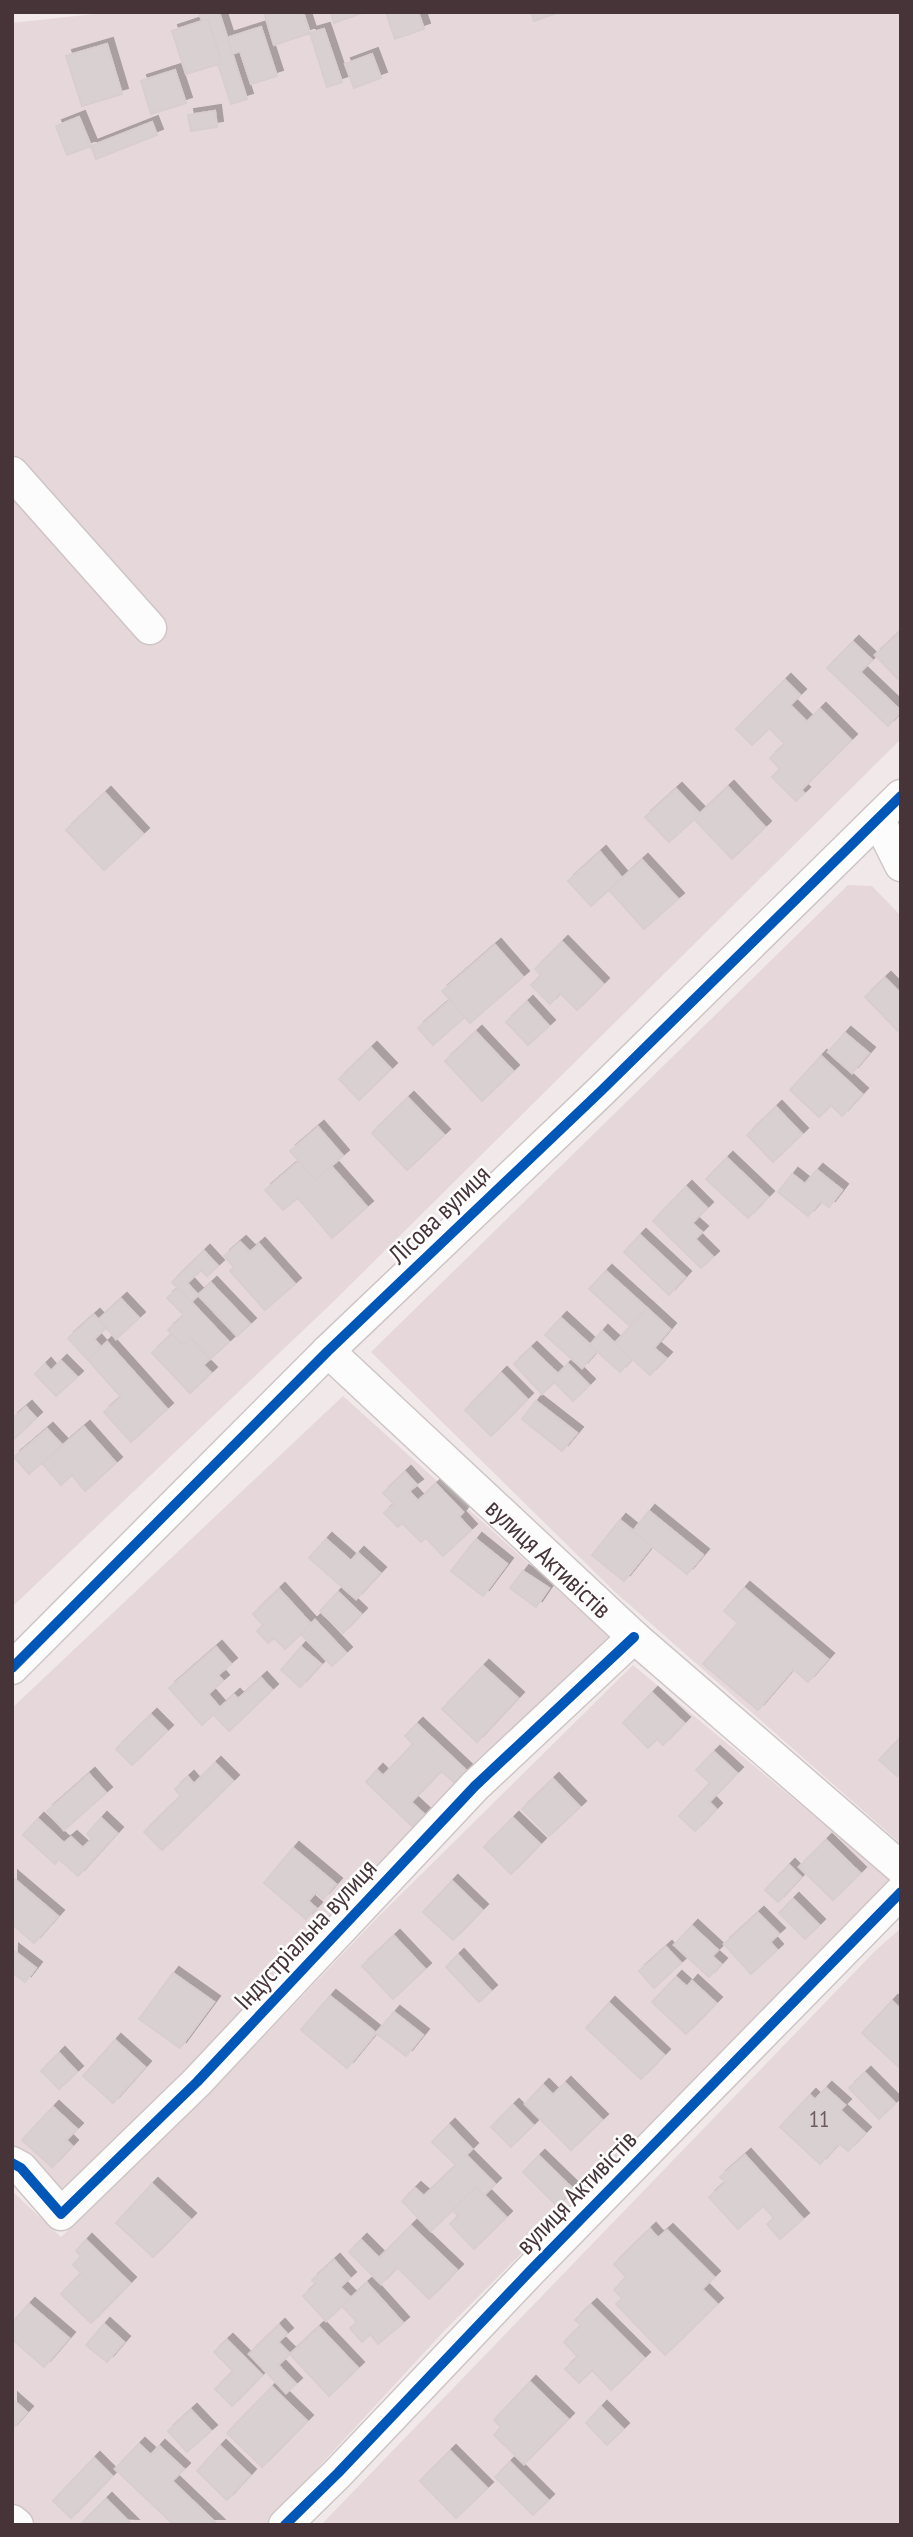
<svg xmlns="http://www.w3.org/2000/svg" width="913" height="2537" font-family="'PT Sans Narrow',sans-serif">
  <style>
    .residential { fill: #e6d7da }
    .building { fill: #d9d0d2; stroke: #d8ced0; stroke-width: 2; filter: url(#shadow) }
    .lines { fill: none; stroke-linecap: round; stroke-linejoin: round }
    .minor-casing { stroke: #cec5c7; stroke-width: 35 }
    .minor { stroke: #fdfcfc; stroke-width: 32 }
    .cycleway-casing { stroke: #fff; stroke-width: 15 }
    .cycleway { stroke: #0057b8; stroke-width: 10 }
    .labels { text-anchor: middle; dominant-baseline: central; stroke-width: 5; stroke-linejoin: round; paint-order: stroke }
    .number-label { font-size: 23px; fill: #6c5c60 }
    .street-label { font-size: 26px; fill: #463439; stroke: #fff }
  </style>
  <defs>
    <filter id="shadow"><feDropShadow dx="6" dy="-6" stdDeviation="0" flood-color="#0004"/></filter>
  </defs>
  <rect width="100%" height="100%" fill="#f0e8e9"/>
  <path class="residential" d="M113 12H901V739L333 1302 12 1607V23Z
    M848 885 872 886 901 916V1844L615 1592 371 1352Z
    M343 1396 611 1638 62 2196 31 2162 12 2146V1708Z
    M633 1665 892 1881 445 2330 265 2525H33L12 2507V2191L61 2237 206 2097 378 1917Z
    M901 1928V2525H321L874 1952Z"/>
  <path class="building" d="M199 12H219L247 99 231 104 218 64 222 63 208 19 202 21Z
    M264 12H303L310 33 274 45Z
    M331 12H365L334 23Z
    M386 12H418L424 29 395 39Z
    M531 12H560L534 21Z
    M208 19 222 63 186 74 172 31Z
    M261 27 277 76 251 84 240 51 232 54 227 38Z
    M324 29 342 82 327 87 310 33Z
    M107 44 122 94 82 106 66 56Z
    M372 54 381 78 354 88 345 64Z
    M175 70 186 103 151 114 141 81Z
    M215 111 217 127 191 131 188 115Z
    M79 117 91 146 67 155 56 126Z
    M152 122 157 135 96 159 91 146Z
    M901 631V678L899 680 875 655Z
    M853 642 872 660 860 672 901 711 888 726 827 668Z
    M785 680 800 695 790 705 807 722 820 709 851 740 801 790 804 793 796 801 772 777 780 769 770 758 785 744 769 728 752 745 736 729Z
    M728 787 765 827 732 859 694 819Z
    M676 789 700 814 669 842 645 817Z
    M105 793 143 834 104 870 66 830Z
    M600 852 622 878 591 906 568 881Z
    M642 860 678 899 644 929 609 890Z
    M562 942 603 984 577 1010 560 993 550 1004 531 985 541 975 535 969Z
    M495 945 523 977 470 1023 442 991Z
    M885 978 901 994V1034L865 997Z
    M450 1000 465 1017 433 1045 418 1028Z
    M527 1002 549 1026 528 1045 506 1022Z
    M476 1032 513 1071 482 1101 445 1061Z
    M845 1033 869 1053 852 1073 828 1052Z
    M371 1048 391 1069 359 1100 339 1079Z
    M821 1056 862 1094 842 1116 831 1105 819 1117 790 1090Z
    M408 1098 444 1135 407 1170 372 1133Z
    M776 1107 802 1134 773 1162 747 1135Z
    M318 1127 343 1156 315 1180 290 1151Z
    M727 1158 768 1197 748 1218 706 1179Z
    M299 1161 315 1180 331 1166 367 1207 332 1238 298 1198 283 1210 265 1190Z
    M817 1170 842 1190 829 1207 821 1201 808 1216 778 1192 792 1174 805 1184Z
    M686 1187 707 1208 692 1223 702 1232 695 1239 713 1257 701 1268 653 1221Z
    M640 1235 685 1277 669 1295 624 1252Z
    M240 1242 250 1252 259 1244 295 1284 265 1310 230 1271 234 1267 224 1256Z
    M204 1251 218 1266 207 1276 201 1270 187 1283 198 1295 191 1302 172 1282Z
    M606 1271 647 1308 630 1326 589 1289Z
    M211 1283 250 1324 237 1336 198 1295Z
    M178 1288 229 1342 210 1359 191 1338 183 1345 168 1330 184 1315 167 1298Z
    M121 1299 139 1318 116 1339 99 1319Z
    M647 1308 670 1329 654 1348 666 1358 650 1375 615 1343Z
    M94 1315 106 1328 94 1339 101 1347 88 1360 68 1338Z
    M561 1318 597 1351 582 1368 545 1335Z
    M602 1331 632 1359 620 1372 590 1345Z
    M172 1334 183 1345 191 1338 210 1359 203 1365 211 1373 190 1393 152 1353Z
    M107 1342 167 1409 131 1442 104 1412 121 1397 88 1360Z
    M531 1348 558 1374 568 1364 589 1385 573 1401 554 1382 542 1394 514 1364Z
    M61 1361 77 1377 56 1396 35 1374 45 1364 51 1371Z
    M501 1373 527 1399 491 1436 465 1410Z
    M536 1401 577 1433 562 1451 522 1419Z
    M26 1407 36 1418 12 1441V1419Z
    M84 1427 116 1463 85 1491 72 1475 61 1485 42 1463Z
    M47 1429 62 1445 29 1474 14 1457Z
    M405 1472 417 1485 409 1491 418 1501 436 1484 463 1512 459 1517 471 1530 443 1556 426 1538 421 1542 402 1523 398 1527 384 1513 394 1504 383 1493Z
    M649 1511 703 1555 687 1574 633 1531Z
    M620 1520 652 1546 624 1581 592 1555Z
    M326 1539 351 1561 358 1553 380 1573 356 1599 309 1558Z
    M476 1539 507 1564 483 1596 451 1571Z
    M523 1571 549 1588 536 1607 510 1588Z
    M744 1588 828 1659 808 1682 793 1669 758 1710 703 1664 738 1623 724 1611Z
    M279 1589 311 1624 285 1649 274 1638 268 1643 257 1631 263 1625 253 1614Z
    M338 1592 361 1614 343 1633 320 1611Z
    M315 1620 346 1653 332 1666 301 1634Z
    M216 1647 231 1664 218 1675 223 1681 208 1694 220 1708 202 1725 169 1688Z
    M301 1647 321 1664 300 1687 281 1670Z
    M483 1666 518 1698 477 1742 442 1709Z
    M261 1678 272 1690 229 1731 213 1714 234 1695 238 1699Z
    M652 1693 684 1723 663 1745 657 1739 648 1748 623 1723Z
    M151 1715 167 1731 132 1765 116 1749Z
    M417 1724 468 1772 456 1784 441 1771 411 1802 425 1815 413 1827 366 1782 377 1770 383 1776 413 1744 405 1736Z
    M901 1737V1772L897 1776 879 1760Z
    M714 1752 737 1773 709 1802 716 1809 695 1831 679 1816 710 1783 696 1770Z
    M215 1763 233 1781 162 1850 144 1832 181 1796 175 1789 188 1777 194 1784Z
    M89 1774 106 1793 64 1830 47 1811Z
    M553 1779 580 1807 549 1836 522 1809Z
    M101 1818 117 1833 78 1876 59 1859 55 1864 23 1835 38 1819 64 1843 71 1837 83 1848 92 1839 87 1834Z
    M513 1818 540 1844 511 1874 484 1847Z
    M826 1840 860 1873 833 1900 799 1867Z
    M293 1848 336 1884 323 1899 316 1892 308 1901 316 1908 306 1919 264 1883Z
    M789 1865 801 1877 778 1902 765 1890Z
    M12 1877 58 1916 34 1943 12 1924Z
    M452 1881 482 1910 453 1940 423 1912Z
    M793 1899 819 1925 805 1939 779 1913Z
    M758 1913 779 1934 770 1942 777 1950 751 1974 724 1944Z
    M692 1926 718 1950 712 1956 721 1964 709 1977 674 1945Z
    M394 1936 425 1969 393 1999 362 1966Z
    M666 1947 681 1963 654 1988 639 1971Z
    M13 1950 36 1968 25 1982 12 1972Z
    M458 1955 491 1991 479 2002 446 1967Z
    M173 1973 214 2002 180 2048 139 2019Z
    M676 1977 687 1987 692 1981 716 2003 686 2034 652 2002Z
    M330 1996 376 2033 347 2068 301 2030Z
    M892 2001 901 2010V2069L862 2033Z
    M609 2003 664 2055 641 2079 586 2028Z
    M394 2012 423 2035 406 2056 376 2033Z
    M115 2040 145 2067 113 2103 83 2076Z
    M59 2053 77 2072 59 2089 41 2071Z
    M865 2073 895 2103 879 2119 849 2088Z
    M565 2083 602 2120 571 2150 525 2104 543 2085 553 2095Z
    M826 2088 845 2105 840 2110 865 2133 848 2151 839 2143 820 2164 780 2127 810 2095 815 2100Z
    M513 2105 533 2125 511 2147 491 2127Z
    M53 2107 77 2129 66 2140 72 2146 52 2167 22 2140Z
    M449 2125 472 2149 466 2155 495 2184 484 2195 476 2187 431 2231 402 2201 415 2188 424 2196 456 2165 432 2142Z
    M745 2155 803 2219 780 2239 767 2224 774 2218 763 2206 738 2229 709 2197 726 2182 720 2177Z
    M539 2156 573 2189 557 2206 523 2172Z
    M152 2184 190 2219 153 2257 116 2223Z
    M476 2187 506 2217 474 2249 450 2224 458 2216 452 2210Z
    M411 2226 457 2270 429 2299 397 2267 381 2284 349 2252 361 2240 379 2258Z
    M650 2229 658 2238 667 2230 714 2277 702 2289 717 2304 665 2355 616 2304 622 2298 614 2290 626 2277 614 2264Z
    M86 2240 130 2283 91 2323 61 2294 81 2273 73 2265 81 2256 76 2251Z
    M334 2260 350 2278 340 2287 351 2298 326 2321 303 2296 316 2284 312 2280Z
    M367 2283 403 2323 378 2344 370 2334 362 2342 350 2328 357 2322 342 2306Z
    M29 2304 69 2338 44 2367 12 2339V2323Z
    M591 2305 644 2358 611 2390 592 2370 579 2383 565 2369 578 2357 564 2342 581 2325 575 2320Z
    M104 2324 124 2342 107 2362 86 2345Z
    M279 2325 287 2334 278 2342 290 2354 278 2365 296 2384 286 2393 249 2354Z
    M319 2327 358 2368 329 2396 290 2354Z
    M227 2340 262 2375 232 2406 215 2389 233 2371 214 2352Z
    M530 2382 568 2419 524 2464 494 2435 501 2427 494 2420Z
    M272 2387 307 2421 262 2467 227 2433Z
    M12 2399 27 2412 12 2429Z
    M601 2407 623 2429 607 2445 586 2423Z
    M191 2410 211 2431 187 2452 168 2431Z
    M139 2444 151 2455 159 2446 184 2469 172 2481 218 2525H174L115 2469Z
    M220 2446 250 2475 227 2500 197 2471Z
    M450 2451 487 2488 456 2518 420 2481Z
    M94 2458 112 2476 71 2518 53 2501Z
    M510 2462 548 2500 533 2515 495 2477Z
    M106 2499 132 2525 82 2523Z"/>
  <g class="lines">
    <g class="minor-casing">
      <g id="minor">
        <path d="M12 473 150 628"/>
        <path d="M878 819 901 865"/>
        <path id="s1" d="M328 1351 634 1637 901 1868"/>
        <path d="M12 1668 328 1351 601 1091 901 796"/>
        <path d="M12 2163 21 2168 61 2214 197 2082 475 1786 634 1637"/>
        <path d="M12 2521 17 2525"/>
        <path d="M285 2525 338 2473 530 2271 901 1892"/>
      </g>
    </g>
    <use href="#minor" class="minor"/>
    <g class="cycleway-casing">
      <path id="cycleway" d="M12 1668 328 1351 601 1091 901 796
        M12 2163 21 2168 61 2214 197 2082 475 1786 634 1637
        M285 2525 338 2473 530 2271 901 1892"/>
    </g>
    <use href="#cycleway" class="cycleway"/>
  </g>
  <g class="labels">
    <g class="number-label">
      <text x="819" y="2118">11</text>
    </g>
    <g class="street-label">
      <text transform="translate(439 1214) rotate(-44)">Лісова вулиця</text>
      <text stroke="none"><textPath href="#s1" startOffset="303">вулиця Активістів</textPath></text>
      <text transform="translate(305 1934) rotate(-47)">Індустріальна вулиця</text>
      <text transform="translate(576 2192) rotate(-46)">вулиця Активістів</text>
    </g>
  </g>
  <rect width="913" height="2537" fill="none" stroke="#463439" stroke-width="28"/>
</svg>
